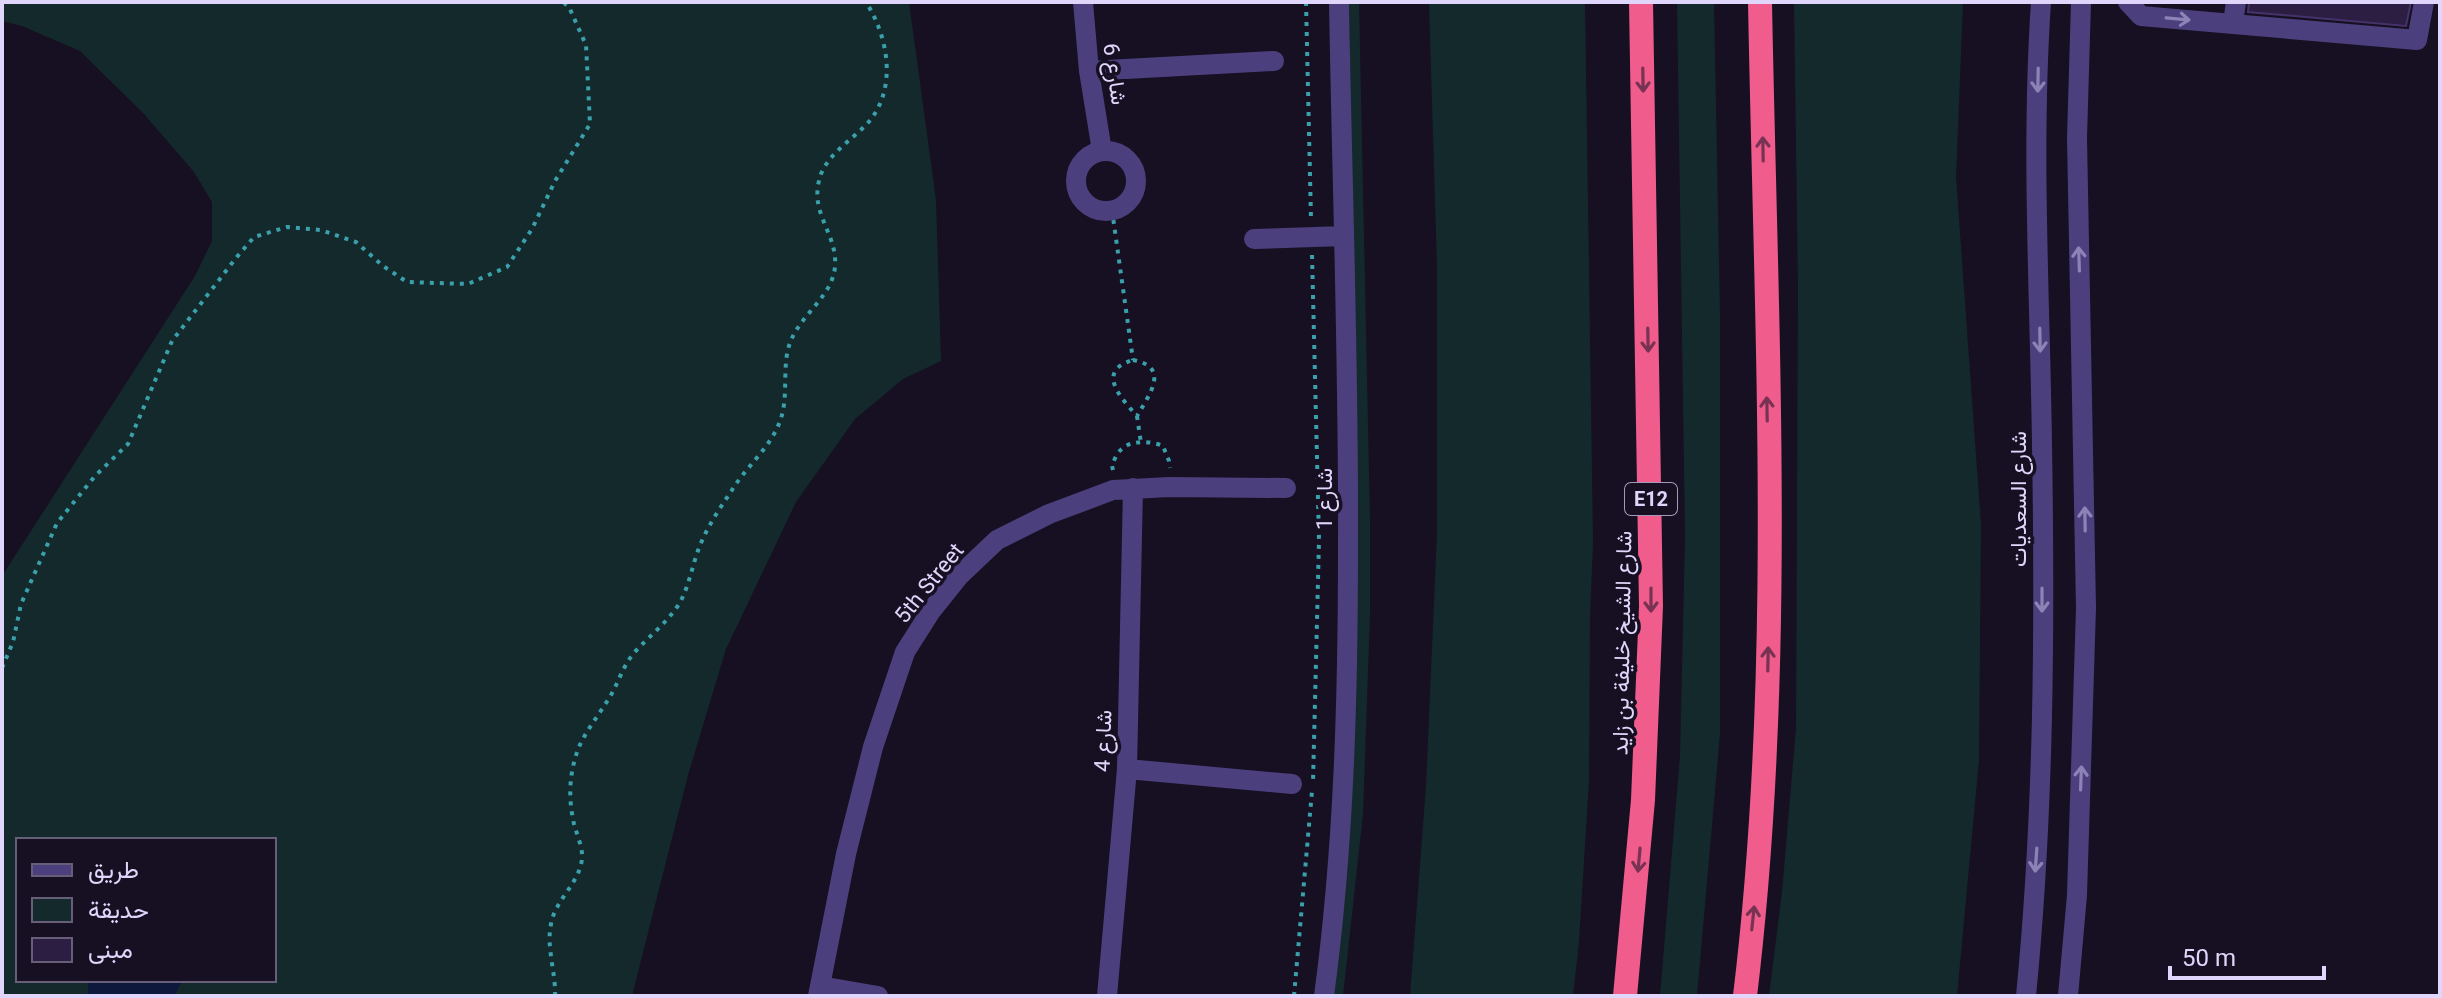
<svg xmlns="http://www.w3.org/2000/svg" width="2442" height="998" font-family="Roboto,Vazirmatn,sans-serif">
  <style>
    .green { fill: #14292c }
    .water { fill: #0e183d }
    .building { fill: #2b1e42; stroke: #46326b; stroke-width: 2 }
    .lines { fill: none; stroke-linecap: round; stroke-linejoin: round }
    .path { stroke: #3aa0ab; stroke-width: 4; stroke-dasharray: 4 6; stroke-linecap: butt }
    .minor { stroke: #4b407d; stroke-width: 20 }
    .highway { stroke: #f05c8c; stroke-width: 24 }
    .oneway { stroke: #8e83b6 }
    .oneway2 { stroke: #783252 }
    .labels { text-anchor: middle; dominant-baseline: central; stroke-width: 7; stroke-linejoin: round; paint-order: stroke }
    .shield { fill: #161022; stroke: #a39aba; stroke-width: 2 }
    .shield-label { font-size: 20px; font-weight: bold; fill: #e0d5fb }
    .street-label { font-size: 22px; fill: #e0d5fb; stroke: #161022 }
  </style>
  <rect width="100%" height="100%" fill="#161022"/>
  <path class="green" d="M2 2H909L936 200 941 361 903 379 855 419 796 502 726 649 688 775 632 996H174L180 984 187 980H274V840H18V980H89L88 996H2V576L195 276 212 241V202L194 172 144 114 80 51 22 26 2 21Z
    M1349 2H1359L1370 519V614L1363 814 1343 996H1332C1365 761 1358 524 1353 287 1351 192 1351 97 1349 2Z
    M1429 2H1585L1593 543 1590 615 1589 780 1579 942 1573 996H1410L1426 786 1437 534V267Z
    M1677 2H1714L1720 315V734L1697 996H1660L1680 756 1685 536Z
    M1794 2H1963L1956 177 1981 525 1979 760 1957 996H1769L1782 892 1796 728 1798 290Z"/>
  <path class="water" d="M89 980H187L180 984 174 996H88Z"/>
  <path class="building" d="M2249 2H2411L2406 26 2248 12Z"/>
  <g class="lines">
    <path class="path" d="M1306 2 1311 219
      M1112 210 1133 360
      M1312 255 1319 540 1313 782
      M1133 360C1171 367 1149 395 1137 416 1121 398 1095 371 1133 360Z
      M1137 416 1141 443
      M1113 470 1112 466C1114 460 1117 452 1123 448 1132 440 1152 441 1163 446L1169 461 1170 468
      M2 668 13 642 21 604 57 523 95 476 128 444 172 341 236 258 254 237 287 227 321 230 356 242 383 266 407 282 468 284 507 267 532 229 555 181 590 124 586 45 569 7 563 2
      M555 996C556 973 546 947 551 924 555 900 579 884 582 859 583 848 577 835 574 824 568 798 569 772 579 747 587 729 601 712 611 695 619 681 623 666 634 653 649 636 666 624 679 604 689 587 692 566 699 548 707 527 720 508 732 490 746 467 771 447 780 421 790 395 780 363 792 338 804 312 832 296 835 267 838 232 807 213 821 174 829 154 851 140 866 125 898 91 889 38 866 2
      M1294 996 1312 791"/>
    <path class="minor" d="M1083 2 1089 71 1102 151
      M2128 2 2141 16 2417 40 2424 2
      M2233 23 2236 2
      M1089 71 1274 61
      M1076 181a30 30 0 1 1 60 0a30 30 0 1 1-60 0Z
      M1254 239 1344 236
      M1127 769 1292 784
      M820 986 878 996
      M818 996 846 854 873 747 905 652 931 611 959 576 997 540 1049 514 1113 490 1169 487 1286 488
      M1107 996 1127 769 1133 488
      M1324 996C1344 847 1348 698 1348 548 1349 366 1342 184 1339 2
      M2026 996C2044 813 2045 629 2042 445 2040 297 2031 149 2041 2
      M2068 996 2077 895 2086 608 2077 138 2081 2"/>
    <path class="highway" d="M1625 996 1643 800 1651 606 1641 2
      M1745 996C1785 667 1766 333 1760 2"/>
  </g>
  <defs><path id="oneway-shaft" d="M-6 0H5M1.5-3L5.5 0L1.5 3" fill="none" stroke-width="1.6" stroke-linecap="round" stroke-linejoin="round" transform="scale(2)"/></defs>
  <g class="oneway">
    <use href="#oneway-shaft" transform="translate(2178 19) rotate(5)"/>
    <use href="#oneway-shaft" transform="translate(2038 80) rotate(91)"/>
    <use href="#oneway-shaft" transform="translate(2079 259) rotate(-92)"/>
    <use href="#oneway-shaft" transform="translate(2040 340) rotate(89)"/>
    <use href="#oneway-shaft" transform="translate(2085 519) rotate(-91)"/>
    <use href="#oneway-shaft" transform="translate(2042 600) rotate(90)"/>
    <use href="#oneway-shaft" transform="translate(2081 778) rotate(-88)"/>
    <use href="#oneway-shaft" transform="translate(2036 860) rotate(94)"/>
  </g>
  <g class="oneway2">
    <use href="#oneway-shaft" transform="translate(1643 80) rotate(89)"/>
    <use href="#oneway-shaft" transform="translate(1763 149) rotate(-91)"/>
    <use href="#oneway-shaft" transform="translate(1648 340) rotate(89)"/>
    <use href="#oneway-shaft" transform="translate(1767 409) rotate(-91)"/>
    <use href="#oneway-shaft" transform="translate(1651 600) rotate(90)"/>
    <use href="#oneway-shaft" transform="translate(1768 659) rotate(-89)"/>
    <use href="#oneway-shaft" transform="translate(1639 860) rotate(95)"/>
    <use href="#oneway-shaft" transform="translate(1753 918) rotate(-84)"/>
  </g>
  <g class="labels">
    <rect class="shield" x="1625" y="483" width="52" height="32" rx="6"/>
    <g class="shield-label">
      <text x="1651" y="499">E12</text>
    </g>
    <g class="street-label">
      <text transform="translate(1115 74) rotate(82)">شارع 6</text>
      <text transform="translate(1324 499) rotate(-90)">شارع 1</text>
      <text transform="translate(2018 499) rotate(-90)">شارع السعديات</text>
      <text transform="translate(929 583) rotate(-51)">5th Street</text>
      <text transform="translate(1622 643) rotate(-89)">شارع الشيخ خليفة بن زايد</text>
      <text transform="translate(1103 741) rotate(-88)">شارع 4</text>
    </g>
  </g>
  <rect width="2442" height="998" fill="none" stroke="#e0d5fb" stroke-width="8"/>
  <rect x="16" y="838" width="260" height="144" fill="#161022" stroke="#675f79" stroke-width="2"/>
  <rect x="32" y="864" width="40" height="12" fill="#4b407d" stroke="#675f79" stroke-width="2"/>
  <text x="88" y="878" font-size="24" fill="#e0d5fb">طريق</text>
  <rect x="32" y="898" width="40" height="24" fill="#14292c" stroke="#675f79" stroke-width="2"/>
  <text x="88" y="918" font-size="24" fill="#e0d5fb">حديقة</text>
  <rect x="32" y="938" width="40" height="24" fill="#2b1e42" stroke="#675f79" stroke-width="2"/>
  <text x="88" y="958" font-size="24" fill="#e0d5fb">مبنى</text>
  <path d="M2170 966v12h154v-12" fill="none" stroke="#e0d5fb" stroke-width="4"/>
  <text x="2182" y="966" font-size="24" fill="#e0d5fb" stroke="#161022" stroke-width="6" paint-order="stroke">50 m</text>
</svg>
